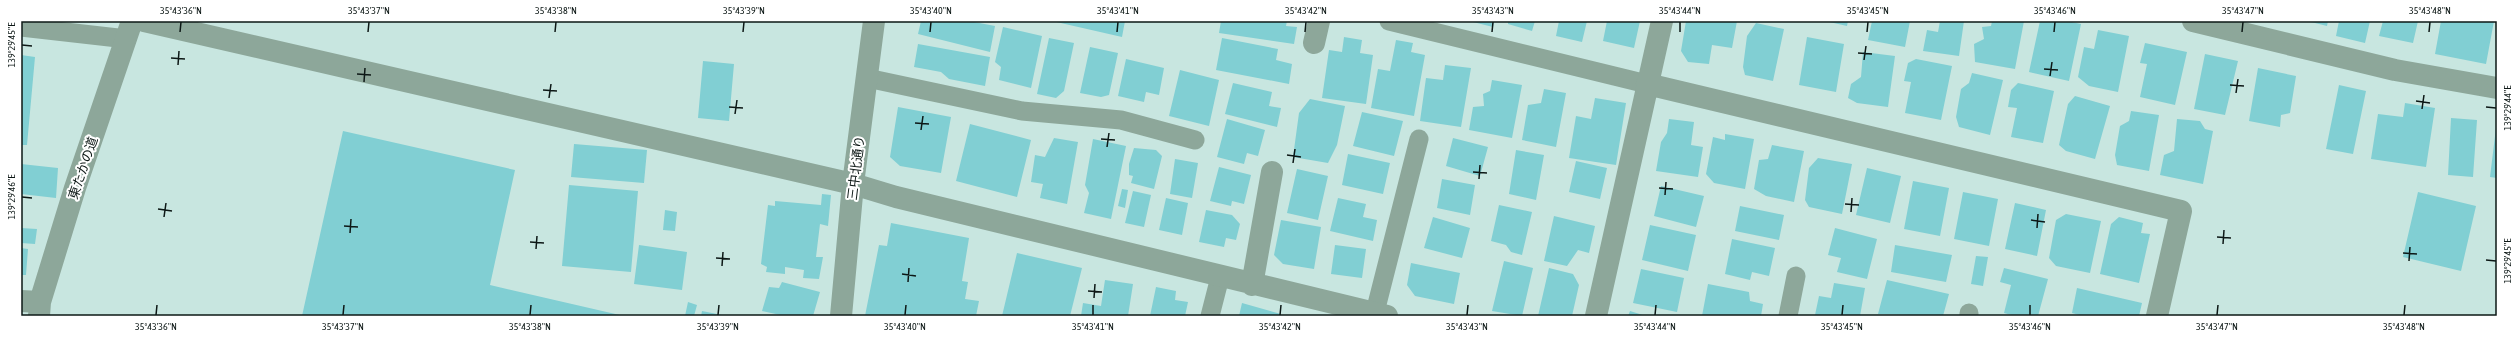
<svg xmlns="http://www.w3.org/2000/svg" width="2518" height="337" font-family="'Asap Condensed','Noto Sans JP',sans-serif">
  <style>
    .building { fill: #81cfd3 }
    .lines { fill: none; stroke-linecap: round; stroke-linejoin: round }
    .service { stroke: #8da79a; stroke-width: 19 }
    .minor { stroke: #8da79a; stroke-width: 22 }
    .ticks { fill: none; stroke: #0d1816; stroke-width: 1.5 }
    .labels { text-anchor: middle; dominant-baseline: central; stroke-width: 4; stroke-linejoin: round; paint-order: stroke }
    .street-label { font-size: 13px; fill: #0d1816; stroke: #fff }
    .neatline { fill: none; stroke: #0d1816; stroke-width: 1.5 }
    .ticks-label { font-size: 10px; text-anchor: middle; fill: #0d1816 }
  </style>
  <rect width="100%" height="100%" fill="#c8e6e0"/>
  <path class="building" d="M921 21H969L995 26 990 52 918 34Z
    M1052 21H1125L1122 37Z
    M1221 21H1287L1286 26 1297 27 1294 44 1219 33Z
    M1469 21H1494L1493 27Z
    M1508 21H1535L1532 31 1508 24Z
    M1559 21H1587L1582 42 1556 36Z
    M1607 21H1640L1634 48 1603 41Z
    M1686 21H1737L1732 48 1712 45 1709 64 1688 62 1681 51Z
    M1825 21H1848L1847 26Z
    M1872 21H1910L1905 47 1868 40Z
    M1940 21H1964L1959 56 1923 51 1927 30 1938 32Z
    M1992 21H2024L2015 69 1975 62 1974 44 1984 39 1982 27 1991 26Z
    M2040 21H2067L2081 24 2069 81 2029 72Z
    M2307 21H2328L2327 26Z
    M2339 21H2370L2365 43 2336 36Z
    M2383 21H2418L2413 43 2379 36Z
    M2441 21H2494L2486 64 2435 54Z
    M1756 23 1784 29 1773 81 1745 75 1743 67 1747 36Z
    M1003 27 1042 36 1031 88 999 80 1001 67 995 62Z
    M2098 30 2129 36 2118 92 2089 86 2078 77 2084 47 2094 49Z
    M1344 37 1362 40 1360 53 1373 55 1366 104 1322 98 1329 50 1342 52Z
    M1807 37 1844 44 1836 92 1799 85Z
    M1049 38 1074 43 1064 91 1056 98 1037 94Z
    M1222 38 1278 49 1276 60 1292 64 1289 84 1216 70Z
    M1396 40 1413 43 1411 52 1425 55 1414 116 1371 108 1378 69 1390 71Z
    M2145 43 2187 52 2175 105 2140 97 2147 64 2140 63Z
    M918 44 990 57 985 86 949 79 941 72 914 67Z
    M1090 47 1118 53 1109 95 1101 97 1080 93Z
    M1863 52 1895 56 1888 107 1857 103 1848 98 1851 84 1861 77Z
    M2205 54 2238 61 2225 115 2194 109Z
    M21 55 35 57 27 145H21Z
    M1126 59 1164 68 1159 95 1146 92 1144 102 1118 96Z
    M1916 59 1952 66 1941 120 1905 113 1911 82 1904 81 1908 63Z
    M703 61 734 64 729 121 698 118Z
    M1445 65 1471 68 1461 127 1420 121 1426 78 1443 80Z
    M2258 68 2296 76 2290 113 2281 115 2280 127 2249 121Z
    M1180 70 1219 80 1209 126 1169 116Z
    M1972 73 2003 80 1990 135 1959 127 1956 117 1961 89 1969 83Z
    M1492 80 1522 85 1512 138 1469 130 1473 107 1484 106 1483 94 1490 91Z
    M1233 83 1272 92 1269 106 1281 108 1277 127 1225 114Z
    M2018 83 2054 91 2043 143 2011 137 2017 108 2008 107 2011 90Z
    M2339 85 2366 91 2353 154 2326 149Z
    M1544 89 1566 93 1556 147 1522 140 1528 105 1541 103Z
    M2075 96 2110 106 2095 159 2066 151 2059 145 2068 104Z
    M1595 98 1626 103 1616 165 1569 158 1576 116 1591 119Z
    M1310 99 1345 106 1337 145 1328 163 1293 157 1299 113Z
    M2405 103 2435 108 2426 167 2371 159 2378 114 2403 117Z
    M898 107 951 117 941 173 900 166 890 157Z
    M2131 111 2159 115 2149 171 2117 165 2115 155 2120 126 2129 121Z
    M1362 112 1403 121 1394 156 1353 146Z
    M2451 118 2477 120 2473 177 2448 175Z
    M1227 119 1265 130 1258 156 1247 153 1244 164 1217 157Z
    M1669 119 1694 122 1691 145 1703 147 1698 177 1656 171 1661 142 1667 133Z
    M2177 119 2200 121 2205 129 2213 131 2203 184 2160 175 2164 155 2174 151Z
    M970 124 1031 140 1017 197 956 181Z
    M2496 128H2497V178L2490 177Z
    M343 131 515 170 490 285 624 316H302Z
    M1725 134 1754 139 1745 189 1714 183 1706 174 1713 137 1725 140Z
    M1054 138 1078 142 1067 204 1040 198 1043 184 1031 182 1035 155 1045 157Z
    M1453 138 1488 147 1480 176 1446 166Z
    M1093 139 1126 146 1111 219 1084 213 1089 193 1085 185Z
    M574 144 647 150 644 183 571 177Z
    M1772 145 1804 151 1794 202 1766 196 1754 189 1759 160 1768 159Z
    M1134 148 1156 150 1162 156 1154 189 1131 183 1133 176 1129 175V164Z
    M1516 150 1544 155 1536 200 1509 194Z
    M1348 154 1390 163 1383 194 1342 185Z
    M1818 158 1852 164 1842 214 1809 207 1805 200 1809 168Z
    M1175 159 1198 163 1192 198 1170 194Z
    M1576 161 1607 168 1600 199 1569 192Z
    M21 164 58 168 56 198 21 194Z
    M1219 167 1251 175 1244 204 1232 201 1231 206 1210 201Z
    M1867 168 1901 176 1890 223 1856 215Z
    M1297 169 1328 176 1318 220 1287 213Z
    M1442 179 1475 185 1470 215 1437 208Z
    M1913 181 1949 188 1940 236 1904 229Z
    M569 185 638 191 631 272 562 266Z
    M1661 186 1704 196 1696 227 1654 216Z
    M1122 189 1128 190 1125 208 1118 206Z
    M1133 191 1151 195 1144 227 1125 223Z
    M1963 192 1998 199 1989 246 1954 239Z
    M2418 192 2476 206 2461 271 2403 257Z
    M822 194 831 195 828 226 820 224 816 257H823L819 279 803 278 804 270 785 267V274L766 272 767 267 761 264 768 205 775 206V201L821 205Z
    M1166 198 1188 203 1182 235 1159 230Z
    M1338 198 1366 204 1363 217 1377 220 1373 241 1330 231Z
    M2015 203 2046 210 2037 256 2005 249Z
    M1499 205 1532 212 1522 255 1511 252 1506 245 1491 241Z
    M1740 206 1784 215 1779 240 1735 231Z
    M665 210 677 212 675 231 663 230Z
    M1206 210 1232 215 1240 224 1236 240 1226 238 1224 247 1199 242Z
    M2066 214 2101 221 2090 273 2056 266 2049 258 2056 220Z
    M1554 216 1595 226 1589 253 1578 250 1567 266 1544 261Z
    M1433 217 1470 228 1462 258 1424 248Z
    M2119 217 2143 223 2141 233 2150 234 2139 283 2100 274 2111 224Z
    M1281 220 1321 227 1314 269 1283 264 1274 255Z
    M891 223 969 238 962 281 968 282 965 299 979 301 976 316H865L879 245 887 246Z
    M1650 225 1696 235 1688 271 1642 260Z
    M21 228 37 229 35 244 21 243Z
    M1835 228 1877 239 1867 279 1837 272 1841 258 1828 255Z
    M1732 239 1775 248 1769 276 1752 272 1750 280 1725 274Z
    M639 245 687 252 682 290 634 284Z
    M1335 245 1366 249 1362 278 1331 274Z
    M1895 245 1952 255 1946 282 1891 272Z
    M21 248 28 249 26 275H21Z
    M1017 253 1082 268 1070 316H1002Z
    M1976 256 1988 257 1983 286 1971 284Z
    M1504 261 1533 268 1522 316 1492 311Z
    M1411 263 1460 273 1454 304 1415 296 1407 285Z
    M1549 268 1573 274 1579 285 1572 316H1538Z
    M2004 268 2048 279 2038 316H2015L2004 313 2011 285 2000 282Z
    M1641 269 1684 278 1677 312 1633 303Z
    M1105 280 1133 284 1128 316H1081L1083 303 1101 306Z
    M1887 280 1949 294 1943 316 1878 314Z
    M782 282 820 292 813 316H785L762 311 769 287 779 288Z
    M1834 283 1865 288 1860 316 1815 315 1819 296 1831 298Z
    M1708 284 1749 292 1750 301 1763 304 1761 316H1702Z
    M1156 287 1176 291 1175 300 1188 302 1185 316H1150Z
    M2077 288 2142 303 2139 316H2083L2072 313Z
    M688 302 697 305 694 316H685Z
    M1242 303 1281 314 1280 316H1239Z
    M702 311 722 315V316H701Z
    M1630 311 1646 316H1628Z"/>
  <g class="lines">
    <path class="service" d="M1389 21 1647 84
      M21 27 127 39
      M867 78 1022 111 1121 120 1195 140
      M1210 316 1220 277
      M1374 316 1419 139
      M1788 316 1796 276
      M1969 316V313"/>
    <path class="minor" d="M144 21 853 184 896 197 1387 316
      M2193 21 2395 70 2497 88
      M1314 43 1319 21
      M1647 84 2181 211 2157 316
      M1252 285 1272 172
      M21 301 40 302
      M39 316 40 302 75 188 132 21
      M841 316 853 184 874 21
      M1596 316 1662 21"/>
  </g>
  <path class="ticks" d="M180 32 181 22M368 32 369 22M555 32 556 22M743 32 744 22M930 32 931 22M1117 32 1118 22M1305 32 1306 22M1492 32 1493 22M1680 32V22M1867 32 1868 22M2054 32 2055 22M2242 32 2243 22M2429 32 2430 22M22 45 32 46M1858 53 1872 54M171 58 185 59M1864 60 1866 46M178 65 179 51M2044 69 2058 70M357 74 371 75M2050 76 2052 62M364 82 365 68M2230 85 2244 86M543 90 557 91M2236 93 2238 79M549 98 551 84M2416 101 2430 103M729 107 743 108M2486 107 2496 108M2422 109 2424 95M735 114 737 100M915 123 929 124M921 130 923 116M1101 139 1115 140M1107 147 1109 133M1287 155 1301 157M1293 163 1295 149M1473 172 1487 173M1479 179 1480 165M1659 188 1673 189M1665 195 1666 182M22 197 32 198M1845 204 1859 205M158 209 172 211M1851 212 1852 198M164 217 166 203M2031 220 2045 222M344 226 358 227M2037 228 2038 214M350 233 351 219M2217 237 2231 238M530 242 544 243M2223 244 2224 230M536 249 537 236M2403 253 2417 254M716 258 730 259M2486 260 2496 261M2409 261 2410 247M722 266 723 252M902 274 916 276M908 282 909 268M1088 291 1102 292M1094 298 1095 284M156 315 157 305M343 315 344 305M530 315 531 305M718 315 719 305M905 315 906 305M1093 315V305M1280 315 1281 305M1467 315 1468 305M1655 315 1656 305M1842 315 1843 305M2030 315V305M2217 315 2218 305M2404 315 2405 305"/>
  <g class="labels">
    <g class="street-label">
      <text transform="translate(83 168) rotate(-71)">東たかの道</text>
      <text transform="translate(856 168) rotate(-83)">三中北通り</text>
    </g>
  </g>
  <rect width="2518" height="337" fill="none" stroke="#ffffff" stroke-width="44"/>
  <rect x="22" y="22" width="2474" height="293" class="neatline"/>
  <g class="ticks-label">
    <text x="181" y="14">35°43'36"N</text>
    <text x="369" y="14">35°43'37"N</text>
    <text x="556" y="14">35°43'38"N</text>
    <text x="744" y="14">35°43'39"N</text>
    <text x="931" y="14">35°43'40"N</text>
    <text x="1118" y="14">35°43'41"N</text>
    <text x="1306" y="14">35°43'42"N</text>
    <text x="1493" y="14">35°43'43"N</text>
    <text x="1680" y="14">35°43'44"N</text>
    <text x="1868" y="14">35°43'45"N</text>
    <text x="2055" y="14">35°43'46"N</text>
    <text x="2243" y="14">35°43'47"N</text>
    <text x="2430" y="14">35°43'48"N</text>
    <text transform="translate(11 45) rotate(-90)" y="4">139°29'45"E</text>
    <text transform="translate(2507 108) rotate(-90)" y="4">139°29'44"E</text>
    <text transform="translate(11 197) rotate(-90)" y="4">139°29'46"E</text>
    <text transform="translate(2507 261) rotate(-90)" y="4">139°29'45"E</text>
    <text x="156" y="330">35°43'36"N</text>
    <text x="343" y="330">35°43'37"N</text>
    <text x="530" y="330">35°43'38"N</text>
    <text x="718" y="330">35°43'39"N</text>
    <text x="905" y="330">35°43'40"N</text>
    <text x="1093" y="330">35°43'41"N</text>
    <text x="1280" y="330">35°43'42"N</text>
    <text x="1467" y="330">35°43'43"N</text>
    <text x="1655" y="330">35°43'44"N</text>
    <text x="1842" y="330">35°43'45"N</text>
    <text x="2030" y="330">35°43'46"N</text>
    <text x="2217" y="330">35°43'47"N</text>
    <text x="2404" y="330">35°43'48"N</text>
  </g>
</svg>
